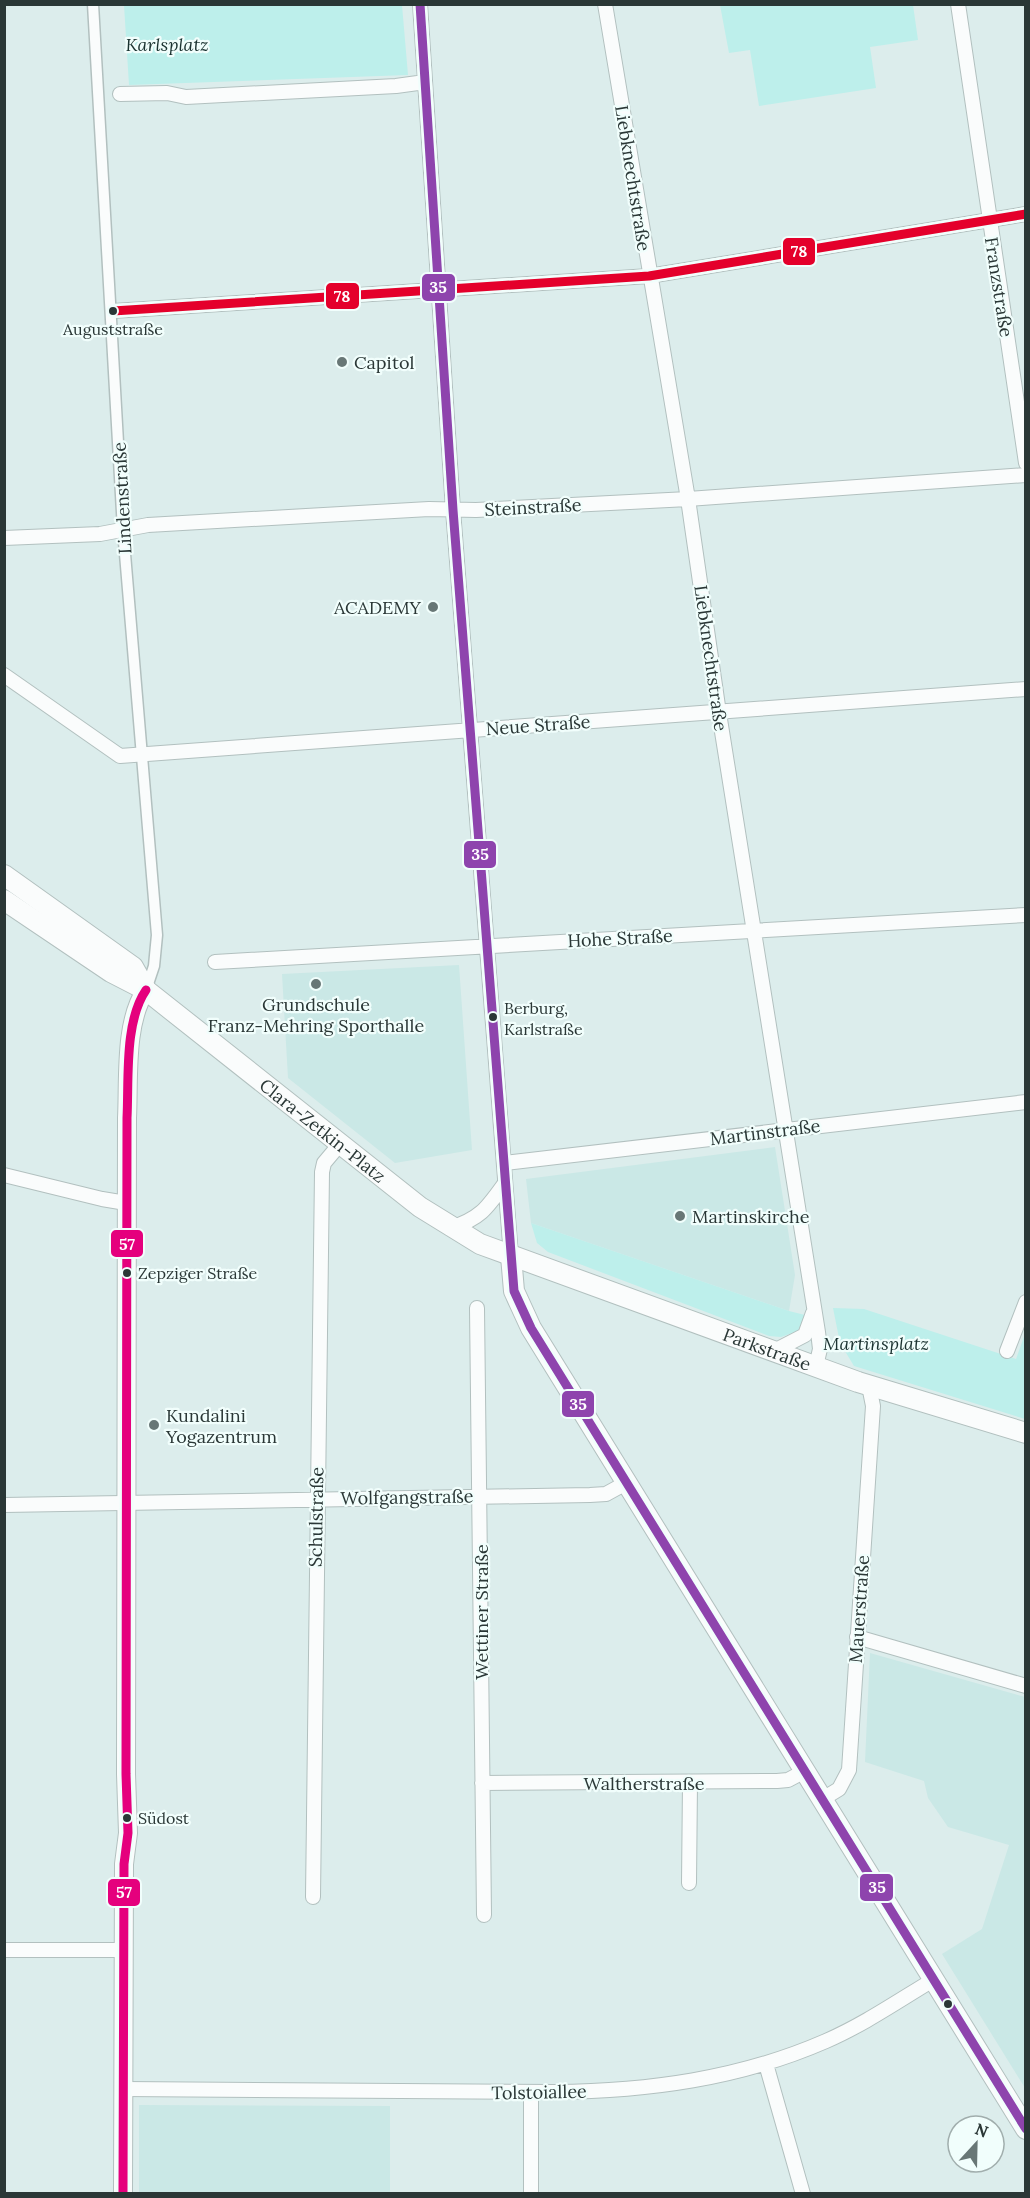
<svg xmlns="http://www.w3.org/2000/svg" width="1030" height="2198" font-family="Lora,serif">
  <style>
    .built { fill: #cae8e6 }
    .green { fill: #bdefeb }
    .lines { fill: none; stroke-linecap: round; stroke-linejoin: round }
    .pedestrian-casing { stroke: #b2c0bf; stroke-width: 13 }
    .minor-casing { stroke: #b2c0bf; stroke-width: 16 }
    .tertiary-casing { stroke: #b2c0bf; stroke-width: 20 }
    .secondary-casing { stroke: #b2c0bf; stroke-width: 22 }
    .pedestrian { stroke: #fafcfc; stroke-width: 10 }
    .minor { stroke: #fafcfc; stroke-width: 14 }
    .tertiary { stroke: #fafcfc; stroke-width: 18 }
    .secondary { stroke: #fafcfc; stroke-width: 20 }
    .bus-1-casing { stroke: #f1fefc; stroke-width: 14 }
    .bus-2-casing { stroke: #f1fefc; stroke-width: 14 }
    .bus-3-casing { stroke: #f1fefc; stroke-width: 14 }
    .bus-1 { stroke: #8e44ad; stroke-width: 9 }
    .bus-2 { stroke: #e5007d; stroke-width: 9 }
    .bus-3 { stroke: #e4002b; stroke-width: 9 }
    .bus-dot { fill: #2a3736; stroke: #f1fefc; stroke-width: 2 }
    .poi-dot { fill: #687776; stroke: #f1fefc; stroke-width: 2 }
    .labels { text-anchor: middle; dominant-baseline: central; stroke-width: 4.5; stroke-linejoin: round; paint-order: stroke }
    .bus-label { font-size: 16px; fill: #2a3736; stroke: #f1fefc; text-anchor: start }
    .park-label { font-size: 18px; font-style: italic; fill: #1a3230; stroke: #f1fefc }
    .street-label { font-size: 18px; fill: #2a3736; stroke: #f1fefc }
    .poi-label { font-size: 18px; fill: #2a3736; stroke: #f1fefc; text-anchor: start }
    .line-badge { stroke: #f1fefc; stroke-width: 2 }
    .badge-label { font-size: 16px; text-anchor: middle; font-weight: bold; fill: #fff }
  </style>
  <rect width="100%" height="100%" fill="#dcedec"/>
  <path class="built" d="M459 965 472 1150 395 1163 288 1078 282 974Z
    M775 1147 795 1275 789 1311 531 1223 526 1179Z
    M870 1653 1025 1697V2088L942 1954 982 1929 1009 1845 948 1827 928 1798 924 1781 865 1762Z
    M139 2105 390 2106V2193H139Z"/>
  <path class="green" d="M124 5H402L408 75 129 85Z
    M720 5H913L918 40 870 47 876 88 759 106 750 50 729 53Z
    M531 1223 789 1311 805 1315 798 1331 781 1337 769 1336 548 1252 537 1243Z
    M833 1308 864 1309 1016 1359 1025 1334V1419L854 1366 840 1343Z"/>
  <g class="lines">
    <g class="pedestrian-casing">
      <path id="pedestrian" d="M93 4 123 530 157 935 154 966 146 990"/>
    </g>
    <g class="minor-casing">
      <path id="minor" d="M420 4 453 510 511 1256
        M605 4 688 499 719 713 818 1332 820 1349 816 1366
        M958 4 1026 463
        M120 94 167 93 186 97 396 86 425 82
        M113 311 649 276 1026 214
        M4 538 100 534 148 525 429 509 476 510 688 499 1026 475
        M4 675 120 756 1026 689
        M215 962 1026 915
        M505 1163 1026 1102
        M4 1175 102 1199 126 1203
        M451 1228C481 1218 487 1208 505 1183
        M477 1308 484 1915
        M774 1351 805 1335 813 1313
        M1007 1351 1026 1302
        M4 1505 590 1495 606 1494 626 1483
        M857 1637 1026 1686
        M482 1783 777 1781 788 1780 803 1772
        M821 1800 839 1789 849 1770 873 1406 869 1386
        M689 1883 690 1783
        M313 1897 322 1172 324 1163 340 1144
        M4 1950H124
        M766 2064 803 2194
        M123 2089 554 2092C648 2091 739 2079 826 2041 863 2025 898 2001 933 1980
        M531 2194V2092"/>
    </g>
    <g class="tertiary-casing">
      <path id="tertiary" d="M123 2194 124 1864 128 1833 126 1774 127 1118C129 1080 124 1022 146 990"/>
    </g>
    <g class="secondary-casing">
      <g id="secondary">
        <path d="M4 875 133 967 146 990"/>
        <path id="s1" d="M4 900 111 972 146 990 420 1207 480 1244 858 1382 1026 1433"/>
        <path d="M511 1256 514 1291 531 1328 1026 2129"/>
      </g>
    </g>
    <use href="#pedestrian" class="pedestrian"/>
    <use href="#minor" class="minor"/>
    <use href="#tertiary" class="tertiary"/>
    <use href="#secondary" class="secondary"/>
    <g class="bus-1-casing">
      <path id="bus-1" d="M420 4 453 510 514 1291 531 1328 1026 2129"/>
    </g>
    <g class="bus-2-casing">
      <path id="bus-2" d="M123 2194 124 1864 128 1833 126 1774 127 1118C129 1080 124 1022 146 990"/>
    </g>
    <g class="bus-3-casing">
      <path id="bus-3" d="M113 311 649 276 1026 214"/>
    </g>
    <use href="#bus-1" class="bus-1"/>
    <use href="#bus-2" class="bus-2"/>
    <use href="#bus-3" class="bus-3"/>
  </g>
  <g class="bus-dot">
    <circle cx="113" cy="311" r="5"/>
    <circle cx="493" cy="1017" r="5"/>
    <circle cx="127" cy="1273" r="5"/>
    <circle cx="127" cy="1818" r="5"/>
    <circle cx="948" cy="2004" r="5"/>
  </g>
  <g class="poi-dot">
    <circle cx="342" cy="362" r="6"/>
    <circle cx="433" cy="607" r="6"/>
    <circle cx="316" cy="984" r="6"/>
    <circle cx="680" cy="1216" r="6"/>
    <circle cx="154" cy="1425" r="6"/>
  </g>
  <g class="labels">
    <g class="bus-label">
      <text x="113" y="329" text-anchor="middle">Auguststraße</text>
      <text x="504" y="1008">Berburg,<tspan x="504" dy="21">Karlstraße</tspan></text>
      <text x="138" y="1273">Zepziger Straße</text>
      <text x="138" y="1818">Südost</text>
    </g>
    <g class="park-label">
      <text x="167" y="44">Karlsplatz</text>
      <text x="876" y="1343">Martinsplatz</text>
    </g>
    <g class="street-label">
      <text transform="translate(633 178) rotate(81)">Liebknechtstraße</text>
      <text transform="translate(999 287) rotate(81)">Franzstraße</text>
      <text transform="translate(122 498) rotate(-93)">Lindenstraße</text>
      <text transform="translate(533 507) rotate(-3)">Steinstraße</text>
      <text transform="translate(711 658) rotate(82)">Liebknechtstraße</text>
      <text transform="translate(538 725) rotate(-4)">Neue Straße</text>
      <text transform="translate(620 938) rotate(-3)">Hohe Straße</text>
      <text stroke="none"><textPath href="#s1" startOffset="394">Clara-Zetkin-Platz</textPath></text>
      <text transform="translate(765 1132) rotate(-7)">Martinstraße</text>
      <text stroke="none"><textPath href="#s1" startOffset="894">Parkstraße</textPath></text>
      <text transform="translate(407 1497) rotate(-1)">Wolfgangstraße</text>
      <text transform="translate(316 1517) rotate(-89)">Schulstraße</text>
      <text transform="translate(859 1609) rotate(-86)">Mauerstraße</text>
      <text transform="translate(481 1612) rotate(-90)">Wettiner Straße</text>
      <text x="644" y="1783">Waltherstraße</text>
      <text transform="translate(539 2092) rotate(-1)">Tolstoiallee</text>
    </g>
    <g class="poi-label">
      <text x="354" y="362">Capitol</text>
      <text x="421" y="607" text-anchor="end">ACADEMY</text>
      <text x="316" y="1004" text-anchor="middle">Grundschule<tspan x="316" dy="21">Franz-Mehring Sporthalle</tspan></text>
      <text x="692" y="1216">Martinskirche</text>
      <text x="166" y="1415">Kundalini<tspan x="166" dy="21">Yogazentrum</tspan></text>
    </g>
  </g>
  <g class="line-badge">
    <rect x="782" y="237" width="34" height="29" rx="6" fill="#e4002b"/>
    <rect x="421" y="273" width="35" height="29" rx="6" fill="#8e44ad"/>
    <rect x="325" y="282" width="35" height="28" rx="6" fill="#e4002b"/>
    <rect x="463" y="840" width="34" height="29" rx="6" fill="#8e44ad"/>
    <rect x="110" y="1229" width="34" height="29" rx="6" fill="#e5007d"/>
    <rect x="561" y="1390" width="34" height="28" rx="6" fill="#8e44ad"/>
    <rect x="859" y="1873" width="35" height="29" rx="6" fill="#8e44ad"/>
    <rect x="107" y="1878" width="34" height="29" rx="6" fill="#e5007d"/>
  </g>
  <g class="badge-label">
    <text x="799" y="257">78</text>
    <text x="438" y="293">35</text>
    <text x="342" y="302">78</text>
    <text x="480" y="860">35</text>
    <text x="127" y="1250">57</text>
    <text x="578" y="1410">35</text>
    <text x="877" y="1893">35</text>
    <text x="124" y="1898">57</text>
  </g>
  <rect width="1030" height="2198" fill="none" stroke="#2a3736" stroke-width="12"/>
  <g transform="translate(976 2144) rotate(22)"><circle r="28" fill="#f1fefc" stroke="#a1aead" stroke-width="1.5"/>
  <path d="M0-4.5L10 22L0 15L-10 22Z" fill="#687776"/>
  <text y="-9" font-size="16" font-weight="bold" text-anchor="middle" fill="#2a3736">N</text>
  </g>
</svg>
